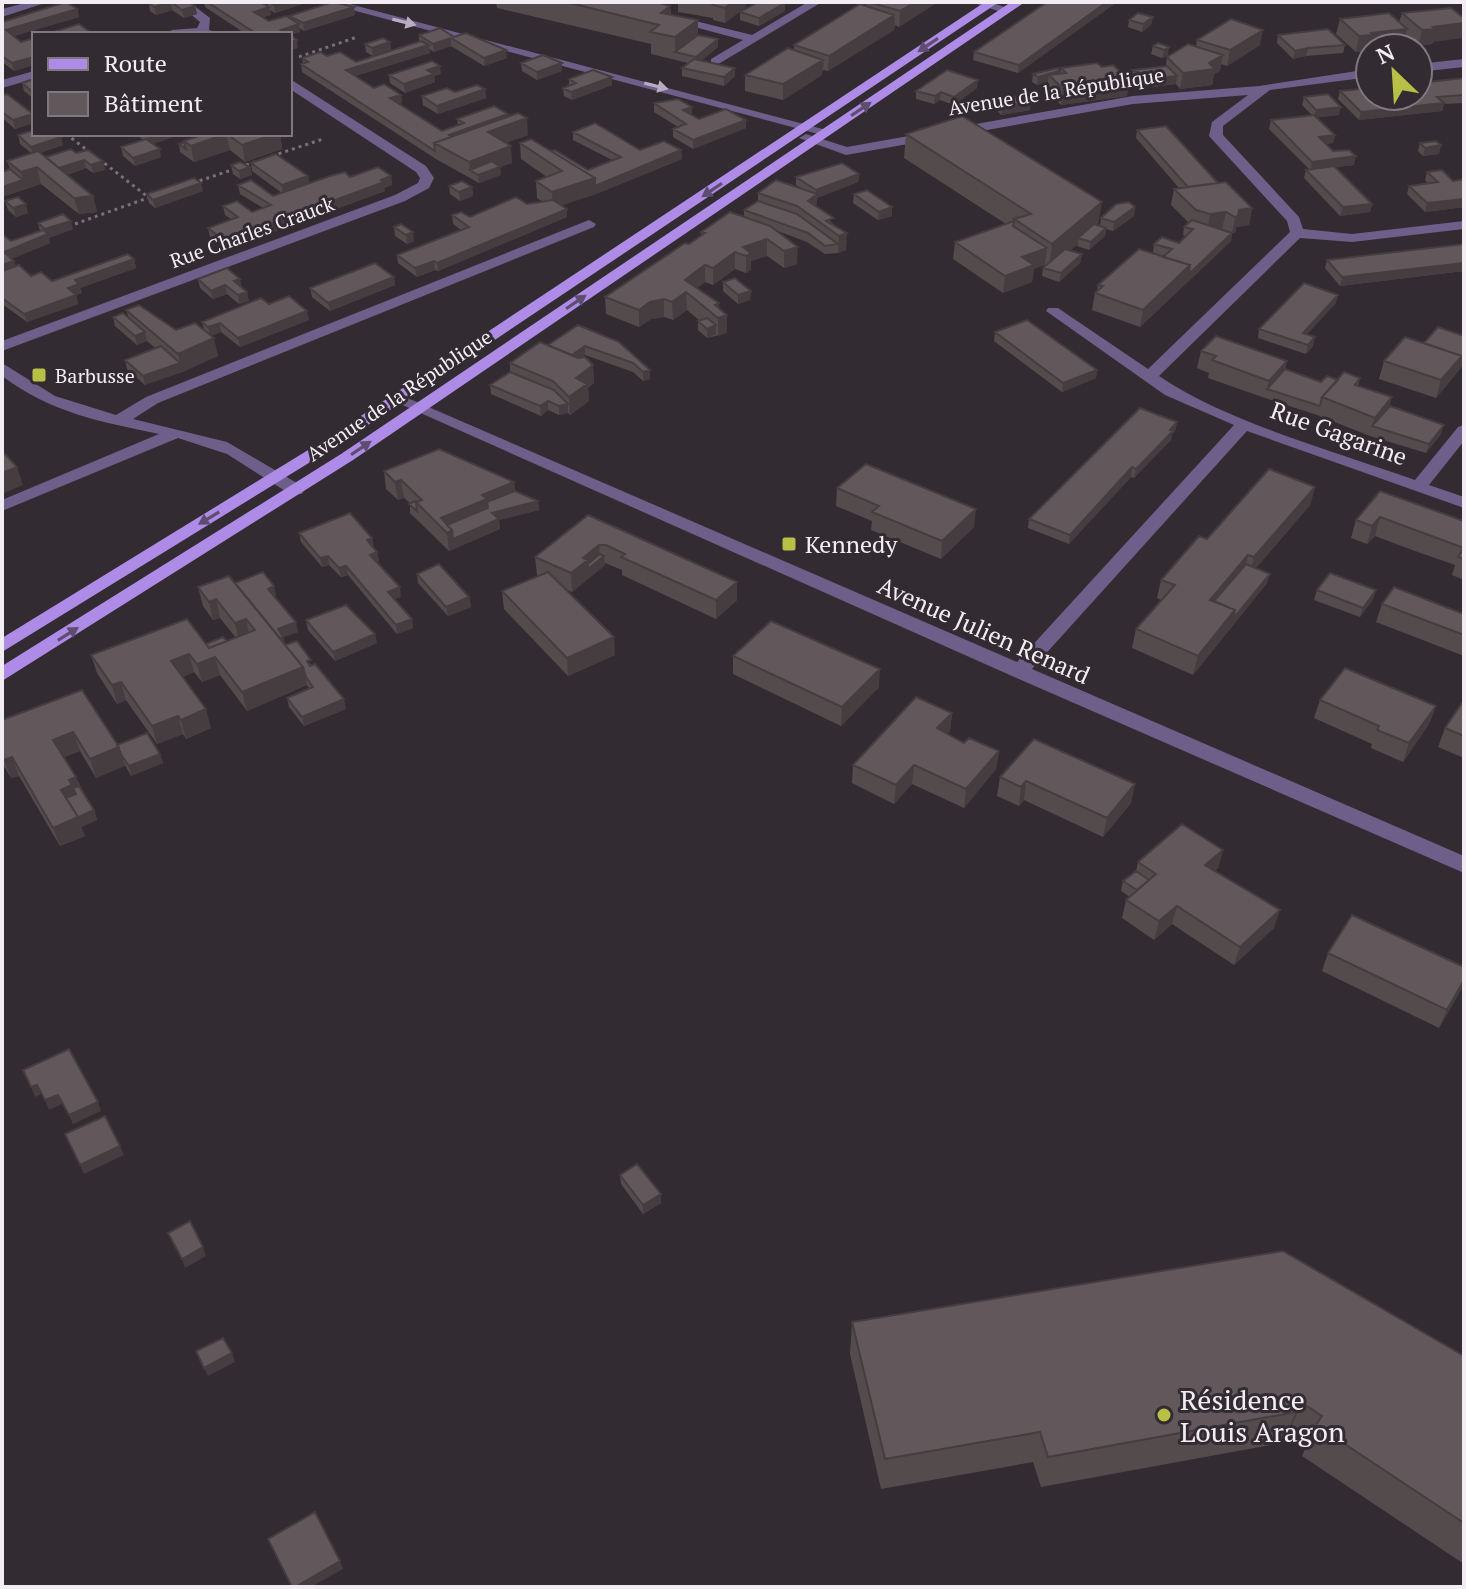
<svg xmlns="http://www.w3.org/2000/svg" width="1466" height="1589" font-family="'PT Serif',serif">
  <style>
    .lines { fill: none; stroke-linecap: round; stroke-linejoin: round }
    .path { stroke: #787178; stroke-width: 3; stroke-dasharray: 3 4; stroke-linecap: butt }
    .minor { fill: #6e5e8a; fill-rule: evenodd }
    .major { fill: #ae8be6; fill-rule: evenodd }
    .wall { fill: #544b4d }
    .shaded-wall { fill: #453d3f }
    .building { fill: #62575a; stroke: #453d3f; stroke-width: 2 }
    .oneway { fill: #b7adc3 }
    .oneway2 { fill: #5e4d71 }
    .poi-dot { fill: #b9c046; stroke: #332b32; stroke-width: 3 }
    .labels { text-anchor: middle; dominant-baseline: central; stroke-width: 6; stroke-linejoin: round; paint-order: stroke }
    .far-street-label { font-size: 20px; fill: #f2edf2; stroke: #332b32 }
    .far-poi-label { font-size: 20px; fill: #f2edf2; stroke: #332b32; text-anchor: start }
    .street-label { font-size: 24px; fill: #f2edf2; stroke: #332b32 }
    .poi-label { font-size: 24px; fill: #f2edf2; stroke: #332b32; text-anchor: start }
    .near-poi-label { font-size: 28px; fill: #f2edf2; stroke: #332b32; text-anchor: start }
  </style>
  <rect width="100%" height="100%" fill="#332b32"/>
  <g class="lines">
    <path class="path" d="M299 57 357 37
      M66 134 91 153
      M272 156 323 139
      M99 159 148 197
      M193 183 255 162
      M75 224 153 196"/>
    <path class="minor" d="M29 2H48L2 17V9Z
      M176 2H189L210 18 209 30 220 34H166L172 30 197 28 200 22Z
      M322 2H342L834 132 822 135Z
      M808 2H822L715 66 711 65V59L743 40 665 19 671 15 752 35Z
      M971 2H990L1013 10 1007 14Z
      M1464 59V67L1418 72V64Z
      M1370 69V77L1270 90 1223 126V135L1299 217 1303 229 1352 234 1464 221V229L1352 242 1300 238 1159 376C1226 422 1337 452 1415 480L1458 427 1464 425V441L1429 485 1464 497V508L1247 431 1032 669 1464 856V873L1012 676 389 399 397 394 403 396 1017 662 1234 425 1165 395 1046 311 1048 308H1058L1148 369 1290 232 1287 221 1209 136 1212 122 1248 95 1133 104 846 155 799 138 806 134 847 147 1133 96 1259 86Z
      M34 71V79L2 88V80Z
      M290 79 426 166 434 178 429 188 405 201 2 351V341L395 195 418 183 420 178 416 172 290 89Z
      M589 220 596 224 594 227 158 403 133 419 227 442 302 486 304 490 302 494H290L227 454 178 438 2 511V500L159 434C102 422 51 413 2 376V363L55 396 116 415 146 397Z"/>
    <path class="major" d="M985 2H999L338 445 2 652V638L326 439Z
      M1011 2H1025L353 460 2 681V666L341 454Z"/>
  </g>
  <path class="wall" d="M188 2 195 6 197 14 184 18 172 10 156 15 150 11 149 3Z
    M204 2H260L268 6 267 2H309L275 13 270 10 271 15 263 17 269 21 290 19 289 16 355 15 304 31 299 28 300 32 290 34H246L205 7Z
    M496 2H613L663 4 670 6 671 15 698 20V35L718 47 702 60 735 76 724 86 682 76V68L688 63 651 54V44L497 8Z
    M678 2H746V7L725 23 713 20V18L678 12Z
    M866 2H935V4L899 27 895 25 894 30 828 71 824 70 822 71V75L783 100 745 91V75L794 50V45L866 6Z
    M1047 2H1117L1018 73 973 60 974 52Z
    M1451 8 1432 44 1418 46 1406 35 1403 45 1370 48 1369 51 1356 52 1336 34 1340 19 1399 22 1402 13Z
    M77 9 79 17 14 36 21 42 34 38V65L14 71 2 62V22Z
    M785 11 759 26 740 20V12Z
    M1153 17 1151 25 1142 32 1128 27 1129 20Z
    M419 35 454 37 507 58 484 66 451 46 434 52 429 49 430 53 355 76 374 88 401 95 402 103 399 104 442 131 458 125 457 119 508 117 528 135 505 143 512 163 500 167 501 175 479 183 436 159 302 72 301 64H303L302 58 356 62 419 41Z
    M1278 35 1345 45 1343 53 1306 56 1293 59 1277 43Z
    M1197 40 1260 45 1227 66 1221 64 1220 71 1214 74 1212 85 1180 89 1176 84 1151 87 1132 78 1133 70 1166 66 1167 57 1196 46Z
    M390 42 391 50 373 56 366 52 365 44Z
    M1158 43 1168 55 1162 58 1151 54 1153 46Z
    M521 63 562 71 537 80 522 71Z
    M1102 67 1129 80 1127 96 1061 105 1047 91 1048 82 1037 85 1032 82 1033 74 1059 71V74L1060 73 1061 68Z
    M441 74 434 76 435 82 405 93 390 83 389 75Z
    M612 77V85L572 100 564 96 563 88 569 86V79Z
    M1464 78V103L1444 104 1442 111 1359 120 1338 99 1340 91Z
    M34 79V99L24 91 22 83Z
    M977 88 954 105 940 100 934 104 916 99V91Z
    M485 89 486 98 438 114 423 105 422 96Z
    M2 95 34 119V123L15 129 2 118Z
    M1304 97 1339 115 1317 117 1335 135 1333 143 1326 144 1333 151 1354 165 1335 167 1372 204 1370 212 1340 216 1304 178 1306 170 1309 169 1269 129 1271 120 1312 115 1302 105Z
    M996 100 1030 110 1001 115 995 108Z
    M654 103 692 107V115L699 119 746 128 693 149 673 137V129L678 127 654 112Z
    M1137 130 1218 183 1252 208 1249 225 1236 227 1235 233H1232L1231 241 1140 327 1092 310 1095 293 1097 291 1098 285 1163 257 1153 252 1154 244 1179 243 1186 236 1183 235 1184 227 1189 223 1171 205 1174 189 1179 188 1136 138Z
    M573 132 640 150H681L682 159 596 194 562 205 567 209V217L438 271 435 270 417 277 398 263 397 255 461 230 453 224 452 215 470 217 543 202 537 198 536 181 547 177 521 159 520 143 551 151 588 170 612 160 573 140Z
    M136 134H181L153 144 161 157 135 166 123 156 121 147 143 140Z
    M205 134H280L282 149 245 162 230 150 194 162 180 152 179 144Z
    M906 134 1098 225 1100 226 1101 218 1135 207 1134 216 1113 231 1106 229 1105 236 1089 250 1077 246 1078 244 1070 250 1082 254 1080 263 1059 282 1042 276 1043 268 1045 266 1044 265 1034 269 1032 282 1003 293 953 259 955 242 1006 224 904 158Z
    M18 135 63 145 40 153 46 157 76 153 103 161 105 170 93 173 86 168 67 175 93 196 97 212 79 214 41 184 2 197V172L10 169 7 161 31 153 20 144Z
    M1420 143 1441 145 1439 154 1423 156 1418 151Z
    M251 163 308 176 309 183 350 177 391 176 392 185 384 188 385 191 240 244 224 247 210 237 208 228 231 219 225 215 223 206 252 212 263 208 240 194 238 185 273 196 282 193 252 171Z
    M231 165 250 167 252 175 240 179 233 174Z
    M1427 172 1453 181 1464 179V207L1425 212 1407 194 1409 186 1428 184 1425 180Z
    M859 174 858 182 817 198 816 206 834 225 846 250 838 253 825 254 807 242 775 230 797 264 784 268 767 256 751 261V270L746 273 735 269 713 285 705 282 697 288 719 308 727 333 707 338 698 330V321H700L687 310 673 320 664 317 651 319 639 327 606 314 605 297 701 236V232L744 217V210L758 201V193L802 189 796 185V177Z
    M449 186 472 187 473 196 460 201 450 194Z
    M203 191 155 208 149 203 147 194Z
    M854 194 892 207V216L878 220 853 203Z
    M5 201 28 213 16 217 8 210Z
    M38 223 73 229 49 238 50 243 11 259 14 261 16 267 31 276 52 281 134 259 136 268 80 288 82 293 76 295 78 304 27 322 2 304V234L11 241 40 231Z
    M394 227 414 241 407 244 395 236Z
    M1464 244V271L1340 286 1325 268 1327 260Z
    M394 277 395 285 330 311 312 297 310 288Z
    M198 279 242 288 249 301 239 304 227 294 213 299 200 288Z
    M723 282 751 291 750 300 738 304 723 291Z
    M1336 303 1307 334 1313 346 1306 354 1258 338 1259 329Z
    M269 304 309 320 240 347 221 332 211 336 218 356 145 385 127 369 125 360 155 348 147 341 137 345 115 326 113 317 129 318 126 310 176 330H204L202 322Z
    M995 332 1097 370 1096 378 1062 392 994 341Z
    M619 342 650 379 643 381 633 372 585 355 582 357 593 365 594 383 588 388 589 401 570 415 568 413 559 415 548 410 541 416 491 394 490 385 510 372V363L548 345Z
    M1201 351 1287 361 1285 369 1321 382 1360 378 1358 386 1390 406 1441 434 1426 453 1370 436 1317 415 1265 398 1208 378 1209 373 1197 368Z
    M1384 361 1464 364 1436 398 1379 379Z
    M1177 422 1175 431 1172 434 1171 440 1134 478 1131 477 1069 544 1028 528 1029 519Z
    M384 471 514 482 515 491 538 501 539 510 499 520 500 529 449 551 410 513V503L404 498 398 500 386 489Z
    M1315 487 1310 505 1256 568 1267 583 1193 675 1132 648 1136 629 1161 600 1157 598 1161 580 1207 539Z
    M837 488 974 527 941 559 871 530 872 521 836 506Z
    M1380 491 1464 521V580L1452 575 1455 565 1415 551 1375 536 1367 544 1351 538 1356 520Z
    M588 515 737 582V600L716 619 622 575V570L605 563V565L572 592 564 588 615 655 568 676 504 609 502 591 538 576 537 575 535 557Z
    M299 533 372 538 373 547 377 552 379 561 377 562 401 597 394 599 412 619 413 628 397 634 348 575 341 577 329 565 322 567 301 542Z
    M417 574 469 597 471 607 448 616 418 583Z
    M235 583 276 595 274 596 298 632 283 637 285 644 312 665 346 709 304 726 289 707 287 698 309 688 307 685 247 711 220 675 202 682 194 672 182 677 211 728 186 739 183 734 157 744 126 700 117 704 97 673 91 655 206 644 227 641 236 638 220 618 213 620 203 606 198 587Z
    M1317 590H1376L1373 599 1360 617 1314 600Z
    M1382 604 1464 614V656L1376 622Z
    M306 620 377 643 335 661 308 630Z
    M733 656 879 687 841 726 733 674Z
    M82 690 117 745 160 754 163 763 131 776 125 765 96 778 80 751 64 757 94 810 97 820 81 827 85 836 60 846 19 776 11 778 2 763V720Z
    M1320 700 1436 706 1429 724 1403 762 1371 748 1372 744 1314 718Z
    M1464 700V758L1438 747 1445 728Z
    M952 713 950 731 947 734 964 743 999 751 996 769 964 808 912 784 894 804 852 783 853 765Z
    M1000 777 1135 784 1131 803 1103 837 1024 800 1019 806 997 796Z
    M1223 850 1218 868 1215 871 1274 928 1234 965 1172 924 1154 940 1122 918 1126 900 1130 897 1121 891 1123 881 1136 871 1138 862Z
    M1328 953 1462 988 1439 1028 1322 971Z
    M620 1175 661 1194V1203L643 1214 621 1184Z
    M852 1322 1464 1356V1564L1302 1456 1306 1446 1288 1434 1282 1443 1041 1487 1033 1462 881 1489 850 1354Z"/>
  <path class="shaded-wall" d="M171 2 172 10 156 15 154 7Z
    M284 2H309L275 13 274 5Z
    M732 2H746V7L725 23V8Z
    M915 2H935V4L899 27 900 11Z
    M1107 2H1117L1018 73 1019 65Z
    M785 3V11L759 26V18Z
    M195 6 197 14 184 18 182 10Z
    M670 6 671 29 662 36 661 13Z
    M269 7 271 15 255 19 254 12Z
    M354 7 355 15 304 31 303 23Z
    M77 9 79 17 8 38 6 30Z
    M894 15V18L895 17 894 30 828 71 829 56Z
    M1153 17 1151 25 1142 32 1143 24Z
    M698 20V43L675 52V37Z
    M1464 23V38L1432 42V44L1418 46 1422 30 1433 27Z
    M299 24 300 32 290 35 281 34V30Z
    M1407 29 1403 45 1370 48 1369 51 1356 52 1359 36 1371 33Z
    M1263 30 1260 45 1227 66 1230 50Z
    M451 38V46L434 52 433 44Z
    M718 39V47L696 65V57Z
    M297 40 298 48 290 50V42Z
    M390 42 391 50 373 56 372 48Z
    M429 45 430 53 347 78 346 70Z
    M1169 47 1168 55 1162 58 1164 50Z
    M1308 48 1306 56 1293 59 1295 51Z
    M506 50 507 58 484 66V58Z
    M1223 55 1220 71 1214 74 1212 85 1180 89 1183 73 1209 63Z
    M34 57V65L14 71 12 63Z
    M823 60 822 63 824 62 822 75 783 100V84Z
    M562 63V71L537 80V72Z
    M440 66 441 74 434 76 435 82 405 93 404 84 427 70Z
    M735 68V76L724 86V77Z
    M1059 71 1058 79 1049 75 1048 82 1037 85 1038 77Z
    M1177 76 1176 84 1151 87 1153 79Z
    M612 77V85L572 100 571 92Z
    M978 80 977 88 954 105V97Z
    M1129 80 1127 96 1061 105 1063 89Z
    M485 89 486 98 438 114 437 106Z
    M941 92 940 100 934 104 935 96Z
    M401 95 402 103 391 106 390 98Z
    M1031 102 1030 110 1001 115 1002 107Z
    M1444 103 1442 111 1359 120 1361 112Z
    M692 107V115L683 110Z
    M1341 107 1339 115 1314 118 1316 110Z
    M33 114 34 123 15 129 13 120Z
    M508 114 509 122 450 143 449 135Z
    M527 118 528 135 490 149 488 132Z
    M746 120V128L693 149V140Z
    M144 134H181L149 145 147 137Z
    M226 134 230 150 194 162 191 146Z
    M275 134H280L282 149 245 162 242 145Z
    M1335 135 1333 143 1317 146 1319 137Z
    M61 137 63 145 33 155 31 147Z
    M1441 145 1439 154 1423 156 1425 148Z
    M511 146 512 163 500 167 501 175 479 183 478 175 470 170 471 178 469 162Z
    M160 149 161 157 135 166 133 158Z
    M681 150 682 159 596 194 553 208 552 192Z
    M1356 156 1354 165 1311 170 1312 162Z
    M84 160 86 168 56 178 53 170Z
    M103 161 105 170 93 173 91 165Z
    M37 167 41 184 25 189 21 172Z
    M250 167 252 175 240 179 239 171Z
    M859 174 858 182 817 198 816 211 808 201 816 195V190Z
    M308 176 309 185 283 194 282 185Z
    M391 176 392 185 384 188 385 191 240 244 224 247 222 239Z
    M23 180 25 189 2 197V187Z
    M201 183 203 191 155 208 153 200Z
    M472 187 473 196 460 201 459 192Z
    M93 196 97 212 79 214 74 198Z
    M1464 199V207L1425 212 1427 203Z
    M1102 202 1098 226 1078 238V244L1049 268 1052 244Z
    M26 204 28 213 16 217 13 208Z
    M1372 204 1370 212 1340 216 1343 207Z
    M892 207V216L878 220 879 212Z
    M1135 207 1134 216 1113 231 1114 222Z
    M1252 208 1249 225 1236 227 1235 233H1232L1231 241 1140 327 1143 310 1190 265 1232 233 1235 217 1239 210Z
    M567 209V217L438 271 437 263Z
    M1226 212 1222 229 1207 231 1210 214Z
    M71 221 73 229 49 238 50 243 7 261 4 252 47 234 45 229Z
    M1106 228 1105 236 1089 250 1091 242Z
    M413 232 414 241 407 244 406 235Z
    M847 233 846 250 838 253 839 236Z
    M767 239V256L751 261V270L746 273V256L743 247Z
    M798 247 797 264 784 268V251Z
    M1047 248 1045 265 1034 269 1032 282 1003 293 1005 276 1022 257Z
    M735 252V269L713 285V268Z
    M1082 254 1080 263 1059 282 1061 273Z
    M134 259 136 268 80 288 82 293 76 295 78 304 27 322 24 314 68 288 75 280Z
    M14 261 16 270 2 275V265Z
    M434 261 435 270 417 277 415 268Z
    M1464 263V271L1340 286 1342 277Z
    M705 265V282L689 294 686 292 687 310 673 320 672 302 685 280Z
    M394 277 395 285 330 311 328 303Z
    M240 279 242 287 234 281Z
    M225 285 227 294 213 299 211 291Z
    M751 291 750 300 738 304V295Z
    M247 292 249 301 239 304 238 295Z
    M1338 295 1336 303 1300 342 1303 333Z
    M664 299V317L651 319 639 327V310L650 302Z
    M719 303V318L727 315V333L718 336V318L715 305Z
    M307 311 309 320 240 347 238 338Z
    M220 323 221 332 210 336 208 327Z
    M716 325V334L707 338V329Z
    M145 332 147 341 137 345 135 336Z
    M1315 337 1313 346 1306 354 1308 345Z
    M214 338 218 356 183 372 145 385 143 376 180 363 178 354Z
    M585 346V355L568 367 567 359Z
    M1462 356 1464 358V364L1436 398 1441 380Z
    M1287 361 1283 378 1267 389 1269 381Z
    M593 365 594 383 588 388 589 401 570 415 569 397 576 378Z
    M650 370V379L643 381V372Z
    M1097 370 1096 378 1062 392 1063 383Z
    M1392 397 1387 415 1372 426 1375 418Z
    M548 401V410L541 416 540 406Z
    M568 404V413L559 415V406Z
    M1177 422 1175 431 1172 434 1171 440 1134 478 1136 469Z
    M1444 425 1441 434 1426 453 1429 444Z
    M17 467 23 485 2 494V473Z
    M1132 467 1131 477 1069 544 1070 535Z
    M401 480 404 498 398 500 395 482Z
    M514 482 516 500 492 513 538 501 539 510 499 520 500 529 449 551 447 533 441 518 482 495Z
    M1315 487 1310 505 1249 576 1254 557Z
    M976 509 974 527 941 559 942 541Z
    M1380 517 1375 536 1367 544 1372 526Z
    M372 538 374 547 368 549 367 540Z
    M599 545 600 559 604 556 605 565 589 578 588 569 589 578 572 592 571 573 583 558Z
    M377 552 379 561 372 564 370 555Z
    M1248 555 1244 573 1208 609 1210 600Z
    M328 556 329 565 322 567 320 558Z
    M346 566 348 575 341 577 339 568Z
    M1270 574 1267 583 1193 675 1198 656 1235 610Z
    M737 582V600L716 619V600Z
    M274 586 276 595 270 598 268 589Z
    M400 587 401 597 389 601 388 592Z
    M1376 590 1373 599 1360 617 1363 608Z
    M469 597 471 607 448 616 446 607Z
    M216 599 220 618 213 620 209 602Z
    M246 619 250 638 239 641 235 623Z
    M412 619 413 628 397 634 396 625Z
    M296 622 298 632 283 637 285 646 278 649V629Z
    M375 634 377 643 335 661 333 652Z
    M614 637 615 655 568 676 567 658Z
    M189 654 194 672 176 679 171 661Z
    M215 657 220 675 202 682 197 664Z
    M303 667 307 685 247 711 242 692Z
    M880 669 879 687 841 726 842 707Z
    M121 682 126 700 117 704 112 685Z
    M344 699 346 709 304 726 302 717Z
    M1436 706 1429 724 1403 762 1409 743Z
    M206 709 211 728 186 739 181 720Z
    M952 713 950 731 935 747 937 728Z
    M178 716 183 734 157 744 152 726Z
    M73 732 80 751 60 758 53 740Z
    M119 747 125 766 96 778 90 759Z
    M999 751 996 769 964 808 966 789Z
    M160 754 163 763 131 776 129 766Z
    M12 757 19 776 11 778 4 760Z
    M914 765 912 784 894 804 896 785Z
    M76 777 82 795 70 808 61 790 69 780Z
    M1026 781 1024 800 1019 806 1021 787Z
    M1135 784 1131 803 1103 837 1107 818Z
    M94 810 97 820 81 827 85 836 60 846 53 828Z
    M1223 850 1218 868 1200 884 1205 865Z
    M1177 906 1172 924 1154 940 1159 921Z
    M1280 910 1274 928 1234 965 1240 947Z
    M1464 980 1462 988 1439 1028 1447 1010Z
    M37 1085 41 1094 35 1097 31 1087Z
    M58 1095 62 1104 49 1110 45 1100Z
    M98 1102 101 1111 73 1124 69 1115Z
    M120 1146 124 1155 84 1174 80 1165Z
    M661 1194V1203L643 1214V1205Z
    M203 1247 206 1256 185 1268 182 1259Z
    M232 1353 235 1362 208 1376 204 1368Z
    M1302 1403 1288 1434 1282 1443 1296 1412Z
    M340 1561 343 1569 311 1587H295Z"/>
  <path class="building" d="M66 2 77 9 6 30 21 42 34 38V57L12 63 2 56V22Z
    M153 2H188L195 6 182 10 171 2 154 7 149 3Z
    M207 2H260L269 7 254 12 269 21 286 16 299 24 281 30 288 34H257Z
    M269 2H284L274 5Z
    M333 2 354 7 303 23 289 16Z
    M566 2H656L670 6 661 13 698 20 675 37 650 32 659 25Z
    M710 2H732L725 8 713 5 716 3Z
    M758 2H782L785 3 759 18 740 12Z
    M869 2H915L900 11Z
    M1047 2H1107L1019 65 974 52Z
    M860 4 894 15 829 56 794 45Z
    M1451 8 1464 18V23L1433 27 1436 29 1422 30 1402 13Z
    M1138 13 1153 17 1143 24 1129 20Z
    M1389 13 1407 29 1371 33 1373 35 1359 36 1340 19Z
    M1231 19 1263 30 1230 50 1197 40Z
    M79 24 90 32 84 34H47Z
    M440 28 454 37 466 33 506 50 484 58 451 38 433 44 419 35Z
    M1328 29 1345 45 1308 48 1295 51 1278 35Z
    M290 35 297 40 290 42Z
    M698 35 718 39 696 57 675 52Z
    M383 38 390 42 372 48 365 44Z
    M421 41 429 45 346 70 374 88 384 84 401 95 390 98 442 131 464 123 457 119 494 106 508 114 449 135 451 137 434 143 435 151 301 64 308 62 302 58 320 52 327 56 340 52 356 62Z
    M1158 43 1169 47 1164 50 1153 46Z
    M1188 44 1223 55 1209 63 1215 69 1183 73 1167 57Z
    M788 48 823 60 783 84 745 75Z
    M543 55 562 63 537 72 521 63Z
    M694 59 735 68 724 77 682 68Z
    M432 61 440 66 427 70 434 74 404 84 389 75Z
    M1097 63 1102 67 1113 65 1129 80 1063 89 1049 75 1066 73 1061 68Z
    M1167 66 1177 76 1153 79 1133 70Z
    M1058 68 1059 71 1038 77 1033 74Z
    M593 70 612 77 571 92 563 88 576 83 569 79Z
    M947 70 978 80 954 97 941 92 935 96 916 91Z
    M1464 78V95L1437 97 1444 103 1361 112 1340 91 1370 88V96H1418V83Z
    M34 79V93L22 83Z
    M477 85 485 89 437 106 422 96 447 88 455 92Z
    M7 94 33 114 13 120 2 112V95Z
    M1328 94 1341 107 1316 110 1304 97Z
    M1019 96 1031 102 1002 107 996 100Z
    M678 99 692 107 683 110 699 119 726 109 746 120 693 140 673 129 686 124 654 103Z
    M518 113 527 118 488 132 511 146 469 162 434 143Z
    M1314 115 1335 135 1319 137 1333 151 1349 150 1356 156 1312 162 1271 120Z
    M962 116 1102 202 1052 244 1014 219 1031 214 906 134Z
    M595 123 640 150 664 141 681 150 595 186V178L551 151 555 150 588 170 621 157 573 132Z
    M1166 126 1218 183 1179 188 1188 187 1137 130Z
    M34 130V134H58L61 137 31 147 18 135Z
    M205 134H226L191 146 184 141Z
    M227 134H275L242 145Z
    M146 139 160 149 133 158 121 147Z
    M531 139 595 178 552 192 536 181 562 171 520 143Z
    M1436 141 1441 145 1425 148 1420 143Z
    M184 142 186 149 179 144Z
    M71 149 76 153 88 150 103 161 91 165 84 160 59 168 46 157Z
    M38 151 93 196 74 198 37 167 21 172 7 161Z
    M276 154 308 176 282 185 251 163Z
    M492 161 500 167 478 175 470 170Z
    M240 162 250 167 239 171 231 165Z
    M842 163 859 174 816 190 796 177Z
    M1334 166 1372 204 1343 207 1306 170Z
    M378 167 391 176 381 180 384 182 238 236 222 239 208 228 238 217 223 206 237 201 252 212 271 205 238 185 251 180 273 196 330 176 345 172 350 177Z
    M10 169 23 180 2 187V172Z
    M1442 170 1453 181 1464 179V199L1427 203 1409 186 1438 182 1427 172Z
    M194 178 201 183 153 200 147 194Z
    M776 180 817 194 808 201 834 218 826 221 847 233 839 236 797 206 758 193Z
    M462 181 472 187 459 192 449 186Z
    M1226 182 1252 208 1239 210 1238 216 1235 217 1226 212 1210 214 1196 210 1174 189Z
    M867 190 892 207 879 212 854 194Z
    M18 197 26 204 13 208 5 201Z
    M516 197 527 204 553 200 567 209 437 263 434 261 415 268 397 255 469 227 452 215 461 212 470 217Z
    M758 201 797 214 838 244 825 246 808 233 744 210Z
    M1129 202 1135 207 1114 222 1101 218 1116 204Z
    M730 212 770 226 798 247 784 251 767 239 743 247 751 253 746 256 735 252 713 268 705 265 685 280 719 303 715 305 727 315 718 318 686 292 672 302 664 299 650 302 639 310 605 297 685 243 689 244 705 233 701 232Z
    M63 214 71 221 45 229 38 223Z
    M1192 220 1232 233 1189 274 1190 265 1163 257 1172 249 1154 244 1162 237 1179 243 1193 229 1184 227Z
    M1014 221 1013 226 1047 248 1022 257 1034 265 1005 276 955 242Z
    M401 224 413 232 406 235 394 227Z
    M1094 224 1106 228 1091 242 1078 238Z
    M43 230 48 234 4 252 14 261 2 265V234L11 241Z
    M1464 244V263L1342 277 1327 260Z
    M1065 249 1082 254 1061 273 1043 268Z
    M1139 249 1190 265 1143 310 1095 293 1103 286 1098 285Z
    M128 254 134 259 75 280 79 284 68 288 76 295 24 314 2 298V271L19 265 31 276 41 272 52 281Z
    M375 263 394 277 328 303 310 288Z
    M227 268 240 279 234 281 247 292 238 295 225 285 211 291 198 279Z
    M735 278 751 291 738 295 723 282Z
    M1304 283 1338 295 1303 333 1315 337 1308 345 1259 329Z
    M289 296 307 311 238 338 220 323 208 327 202 322 261 298 269 304Z
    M139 305 176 330 195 323 214 338 178 354 126 310Z
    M123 313 145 332 135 336 113 317Z
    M707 318 716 325 707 329 698 321Z
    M1027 320 1097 370 1063 383 995 332Z
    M578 325 619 342 650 370 643 372 633 363 585 346 572 355 548 345Z
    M1438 327 1464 336V358L1459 364 1462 356 1424 343Z
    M1216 336 1287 361 1269 381 1212 360 1216 356 1201 351Z
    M1405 337 1462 356 1441 380 1384 361Z
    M540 342 578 358 585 357 593 365 576 378 587 384 569 397 553 381 510 363Z
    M161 346 180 363 143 376 125 360Z
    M1285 369 1321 382 1327 376 1338 380 1322 397 1320 406 1267 389Z
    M510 372 554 390 568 404 559 406 548 401 540 406 490 385Z
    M1344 372 1360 378 1355 385 1392 397 1375 418 1322 397Z
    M1390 406 1444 425 1429 444 1372 426Z
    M1140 408 1177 422 1170 430 1173 431 1136 469 1132 467 1070 535 1029 519Z
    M439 449 514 482 482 495 487 499 441 518 452 530 447 533 416 502 422 500 401 480 395 482 384 471Z
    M2 451 17 467 2 473Z
    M866 464 976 509 942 541 872 512 879 506 837 488Z
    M1269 469 1315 487 1254 557 1248 555 1210 600 1235 610 1198 656 1136 629 1175 585 1161 580 1199 536 1207 539Z
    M515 491 538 501 492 513 499 519 453 539 452 530 447 525 488 508 487 502Z
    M1380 491 1464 521V548L1380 517 1372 526 1356 520Z
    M415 501 416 502 417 511 409 504Z
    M350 513 372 538 367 540 377 552 370 555 400 587 388 592 412 619 396 625 346 566 339 568 328 556 320 558 299 533Z
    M588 515 737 582 716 600 621 557 625 554 606 545H599L583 558 588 560 571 573 535 557Z
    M1464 548V559L1458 557Z
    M600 554 604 556 588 569V564Z
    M439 564 469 597 446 607 417 574Z
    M1246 564 1270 574 1233 619 1235 610 1214 601Z
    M263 572 274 586 268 589 296 622 278 629 283 637 280 638 235 583Z
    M548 572 614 637 567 658 502 591Z
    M1330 573 1376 590 1363 608 1317 590Z
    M229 576 303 667 242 692 215 657 197 664 189 654 171 661 206 709 181 720 178 716 152 726 121 682 112 685 91 655 187 619 209 648 255 630 246 619 235 623 216 599 209 602 198 587Z
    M1394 587 1464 614V635L1382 604Z
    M346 605 375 634 333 652 306 620Z
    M771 621 880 669 842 707 733 656Z
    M223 637 227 641 209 648 206 644Z
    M297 641 311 660 307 661 310 666 315 664 344 699 302 717 287 698 313 687 306 677 303 667 285 645Z
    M1345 668 1436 706 1409 743 1377 730 1379 726 1320 700Z
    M82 690 119 747 90 759 73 732 53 740 76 777 69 780 72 785 61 790 78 817 53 828 12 757 4 760 2 756V720Z
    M916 697 952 713 937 728 964 743 969 738 999 751 966 789 914 765 896 785 853 765Z
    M1464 700V736L1445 728Z
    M147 733 160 754 129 766 122 756 117 745Z
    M1034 739 1135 784 1107 818 1026 781 1021 787 1000 777Z
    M79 786 94 810 77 818 78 817 66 798 76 794 73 788Z
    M1182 824 1223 850 1205 865 1280 910 1240 947 1177 906 1159 921 1126 900 1156 874 1138 862Z
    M1136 871 1149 880 1137 890 1123 881Z
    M1352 915 1464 967V980L1447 1010 1328 953Z
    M69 1049 98 1102 69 1115 58 1095 45 1100 37 1085 31 1087 23 1070Z
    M105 1116 120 1146 80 1165 65 1134Z
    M637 1164 661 1194 643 1205 620 1175Z
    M190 1221 203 1247 182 1259 168 1233Z
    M1283 1251 1464 1356V1523L1316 1425 1322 1416 1302 1403 1296 1412 1048 1457 1040 1432 885 1459 852 1322Z
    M223 1338 232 1353 204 1368 196 1351Z
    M315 1512 340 1561 295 1587H292L268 1539Z"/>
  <defs><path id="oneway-solid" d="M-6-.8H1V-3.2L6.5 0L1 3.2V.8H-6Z" transform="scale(2)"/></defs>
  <g class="oneway">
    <use href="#oneway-solid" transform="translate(404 22) rotate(14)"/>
    <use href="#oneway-solid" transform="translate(656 86) rotate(14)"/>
  </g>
  <g class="oneway2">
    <use href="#oneway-solid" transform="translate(928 45) rotate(146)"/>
    <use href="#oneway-solid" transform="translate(861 109) rotate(-34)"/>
    <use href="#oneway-solid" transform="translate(712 190) rotate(146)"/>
    <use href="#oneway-solid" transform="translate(576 302) rotate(-34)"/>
    <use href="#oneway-solid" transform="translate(361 448) rotate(-34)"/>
    <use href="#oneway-solid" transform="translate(209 518) rotate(149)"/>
    <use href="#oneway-solid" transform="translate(68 634) rotate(-32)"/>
  </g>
  <g class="poi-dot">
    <rect x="31" y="367" width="16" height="16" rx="4"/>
    <rect x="781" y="536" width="16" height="16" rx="4"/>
    <circle cx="1164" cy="1415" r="8"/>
  </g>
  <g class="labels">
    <g class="far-street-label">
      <text transform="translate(1056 91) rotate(-9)">Avenue de la République</text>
      <text transform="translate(252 232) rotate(-20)">Rue Charles Crauck</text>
      <text transform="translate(399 395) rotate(-34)">Avenue de la République</text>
    </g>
    <g class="far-poi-label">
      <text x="55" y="375">Barbusse</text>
    </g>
    <g class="street-label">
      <text transform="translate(1339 433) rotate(20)">Rue Gagarine</text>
      <text transform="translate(984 630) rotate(24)">Avenue Julien Renard</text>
    </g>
    <g class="poi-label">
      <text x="805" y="544">Kennedy</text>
    </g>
    <g class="near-poi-label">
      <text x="1180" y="1399">Résidence<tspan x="1180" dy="32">Louis Aragon</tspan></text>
    </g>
  </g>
  <rect width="1466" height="1589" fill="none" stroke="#f2edf2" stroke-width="8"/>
  <rect x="32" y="32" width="260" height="104" fill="#332b32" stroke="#7f797f" stroke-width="2"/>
  <rect x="48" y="58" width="40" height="12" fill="#ae8be6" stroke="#7f797f" stroke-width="2"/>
  <text x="104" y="72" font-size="24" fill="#f2edf2">Route</text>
  <rect x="48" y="92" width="40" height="24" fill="#62575a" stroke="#7f797f" stroke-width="2"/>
  <text x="104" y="112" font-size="24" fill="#f2edf2">Bâtiment</text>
  <g transform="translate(1394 72) rotate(335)"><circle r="38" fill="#332b32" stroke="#7f797f" stroke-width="2"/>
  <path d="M0-6L14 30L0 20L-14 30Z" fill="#b9c046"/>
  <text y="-12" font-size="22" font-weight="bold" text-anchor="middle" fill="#f2edf2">N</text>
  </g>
</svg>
